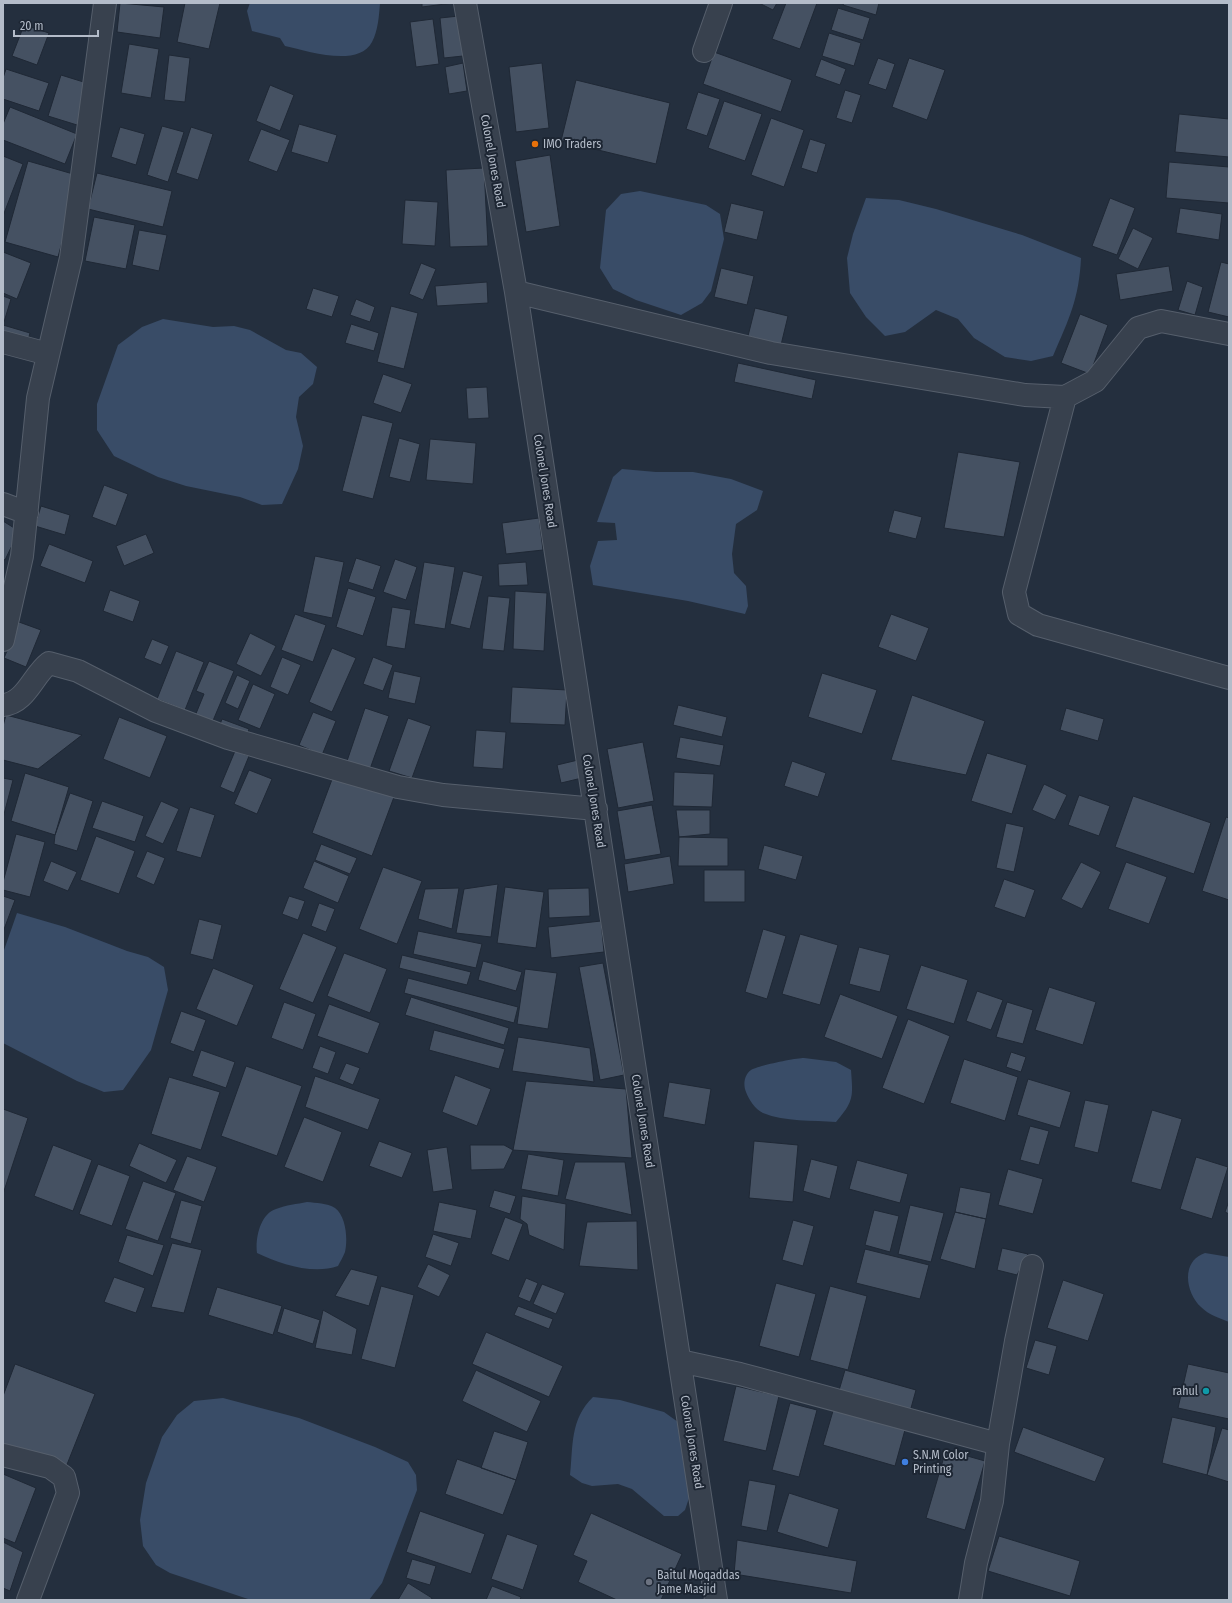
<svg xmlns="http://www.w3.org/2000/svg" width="1232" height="1603" font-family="'Fira Sans Condensed',sans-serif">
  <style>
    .water { fill: #394c67 }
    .building { fill: #455162; stroke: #1f2835 }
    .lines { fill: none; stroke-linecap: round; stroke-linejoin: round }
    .minor-casing { stroke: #565f6c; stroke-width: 24 }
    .minor { stroke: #38414e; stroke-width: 22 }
    .food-dot { fill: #e8710a; stroke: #1d2633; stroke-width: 1.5 }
    .culture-dot { fill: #0f9aa8; stroke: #1d2633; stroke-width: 1.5 }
    .shop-dot { fill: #3f7fe0; stroke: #1d2633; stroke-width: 1.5 }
    .worship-dot { fill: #6b7280; stroke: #1d2633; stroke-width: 1.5 }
    .labels { text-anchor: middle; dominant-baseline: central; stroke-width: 4; stroke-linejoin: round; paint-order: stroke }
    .poi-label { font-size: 12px; fill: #b4bcc9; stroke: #1d2633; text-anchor: start }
    .street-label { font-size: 12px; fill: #b4bcc9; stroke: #1d2633 }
  </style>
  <rect width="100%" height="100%" fill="#242f3e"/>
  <path class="water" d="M250 3H380C379 16 378 31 372 42 358 68 308 51 285 46L280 38 252 31 247 11Z
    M640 191 706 205 720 214 724 239 711 291 702 303 681 315 636 300 613 289 600 268 606 210 621 194Z
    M866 198 899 200 936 209 1022 235 1081 258C1079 299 1069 319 1053 356L1031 361 1005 357 974 338 958 319 936 310 905 332 885 336 866 317 850 293 847 258 853 234Z
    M163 319 213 327 234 326 250 330 286 350 301 353 317 367 313 384 299 397 296 417 303 446 298 469 282 504 262 505 240 497 186 486 158 477 114 456 97 430V404L118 345 142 327Z
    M622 469 656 472H693L731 479 763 491 757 510 736 524 732 554 734 573 746 586 748 606 745 614 688 601 593 585 590 566 598 541 617 540 615 523 597 522 613 477Z
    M17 913 65 927 127 951 148 957 164 967 168 990 151 1050 123 1090 104 1092 77 1081 3 1043V953Z
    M804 1058 836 1062 851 1070C853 1097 854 1101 836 1122 813 1120 785 1122 763 1113 755 1109 749 1100 746 1092 743 1085 744 1075 751 1070 757 1066 795 1058 804 1058Z
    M307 1202C316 1203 327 1203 335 1208 346 1216 348 1239 345 1252 343 1257 340 1262 338 1266 313 1275 280 1264 257 1253 255 1239 260 1214 276 1209 286 1205 297 1204 307 1202Z
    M1205 1253 1229 1257V1322C1219 1318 1209 1315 1201 1307 1185 1292 1181 1261 1205 1253Z
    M593 1397 620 1400 664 1412 678 1422 689 1498 685 1510 678 1516H664L632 1489 618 1484 592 1486 582 1483 570 1475C573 1446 570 1419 593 1397Z
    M223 1398 299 1418 375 1447 408 1462 416 1475 417 1490 382 1583 369 1600H251L170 1573 156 1565 143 1546 140 1520 146 1483 162 1437 177 1415 194 1401Z"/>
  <path class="building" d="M120 3 164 7 160 38 117 32Z
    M185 3H220L209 49 177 42Z
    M422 3H453L422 7Z
    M759 3H777L773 10Z
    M786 3H817L800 49 772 39Z
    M844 3H879L876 15 843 5Z
    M838 8 870 18 863 40 831 30Z
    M459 16 463 56 444 58 440 18Z
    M433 19 439 64 416 67 410 22Z
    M24 25 49 33 37 65 12 56Z
    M829 33 861 43 854 66 822 56Z
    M129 44 159 49 151 98 121 93Z
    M714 52 792 80 781 112 703 84Z
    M169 55 190 58 185 102 164 100Z
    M878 58 895 64 886 90 868 84Z
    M909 58 945 70 927 120 892 107Z
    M821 59 846 69 840 85 815 76Z
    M463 63 467 91 449 94 445 67Z
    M542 63 549 128 516 132 509 67Z
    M6 69 49 83 39 111 3 99V78Z
    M61 75 90 84 77 125 48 116Z
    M576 80 670 103 656 164 561 141Z
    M270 85 294 95 280 131 256 121Z
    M845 90 861 95 852 123 836 118Z
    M698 92 720 99 707 136 686 129Z
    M724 101 762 114 745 161 708 148Z
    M10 107 77 134 65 164 3 140V124Z
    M1179 114 1229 119V157L1175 152Z
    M771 118 804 130 784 187 751 175Z
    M299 124 337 135 328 163 291 152Z
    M162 126 184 132 168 182 147 175Z
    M120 127 145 134 136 165 111 157Z
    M191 127 213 134 198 180 176 173Z
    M261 129 290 140 277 172 248 161Z
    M810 139 826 144 817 173 801 168Z
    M550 155 560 226 526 232 515 161Z
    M3 156 23 164 3 216Z
    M28 161 80 176 58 257 5 242Z
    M1169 162 1229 167V203L1166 198Z
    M484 168 488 246 450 247 446 170Z
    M97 173 172 191 163 227 88 209Z
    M1110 198 1135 208 1117 255 1092 246Z
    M405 200 438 202 435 246 402 244Z
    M731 203 764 211 757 240 724 232Z
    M1180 208 1222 214 1219 240 1176 233Z
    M94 217 135 225 126 269 85 261Z
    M1133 228 1153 238 1138 269 1118 259Z
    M139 230 167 235 159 271 132 265Z
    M3 252 31 263 17 299 3 293Z
    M1221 262 1229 264V317L1208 312Z
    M421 263 436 269 423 300 409 294Z
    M1169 266 1173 291 1120 300 1116 274Z
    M721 268 754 276 747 305 714 297Z
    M1187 281 1203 287 1195 315 1178 310Z
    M487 282 488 303 437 306 435 286Z
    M313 288 339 296 332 317 306 309Z
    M3 296 11 299 4 322H3Z
    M356 299 375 307 370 322 350 315Z
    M391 306 418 313 404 369 377 362Z
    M755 308 788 316 781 345 748 336Z
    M1080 314 1108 325 1090 374 1061 363Z
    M351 324 379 333 374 351 345 343Z
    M3 325 30 333 27 344 3 337Z
    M738 363 816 380 812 399 734 382Z
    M383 374 412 384 401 413 373 403Z
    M487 387 489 418 468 419 466 388Z
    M362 415 393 423 373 499 342 491Z
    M399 438 420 444 410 482 389 477Z
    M430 439 476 443 473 484 426 480Z
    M958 452 1020 462 1004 537 944 528Z
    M104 485 128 494 116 526 92 517Z
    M41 506 70 515 65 535 35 526Z
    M894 510 922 517 916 539 888 532Z
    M539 518 543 550 506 554 502 523Z
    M3 521 19 531 5 560 3 559Z
    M146 534 154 553 124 566 116 546Z
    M49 544 93 561 85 583 40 566Z
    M315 556 344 562 332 618 303 612Z
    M356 558 381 566 373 590 348 582Z
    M395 559 417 567 406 600 383 592Z
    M424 562 455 567 445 629 414 624Z
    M526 562 528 585 499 586 498 564Z
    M463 571 483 576 470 629 450 624Z
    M348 588 376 597 363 636 336 627Z
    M110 590 140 601 133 622 103 611Z
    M515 591 547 593 544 651 513 649Z
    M488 596 510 598 504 651 482 649Z
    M392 607 411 610 405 649 386 646Z
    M295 614 326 625 313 662 281 650Z
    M891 614 929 628 916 661 878 647Z
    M19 622 41 630 26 667 4 658Z
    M250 633 276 646 261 676 236 664Z
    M152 639 169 646 161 665 144 658Z
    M332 648 356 658 332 712 309 702Z
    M176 651 204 662 185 710 157 699Z
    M282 657 301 665 288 695 270 687Z
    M373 657 393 665 383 691 363 684Z
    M209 661 234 671 212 723 195 716 204 694 196 691Z
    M394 671 421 677 415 704 388 698Z
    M822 673 877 690 862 734 808 717Z
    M237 675 250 681 238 709 225 703Z
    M253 684 275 694 260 729 238 720Z
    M512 687 567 690 565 725 510 723Z
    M912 695 985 721 966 775 891 760Z
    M678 705 727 717 722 737 673 725Z
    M365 708 389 716 370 769 347 761Z
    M1066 708 1104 719 1098 741 1060 730Z
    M313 712 336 721 322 755 299 745Z
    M6 715 82 735 38 769 3 760V726Z
    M119 717 167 736 150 778 103 759Z
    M408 718 431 726 412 778 389 771Z
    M222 719 249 729 246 739 218 730Z
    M476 730 506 732 503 769 473 767Z
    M680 737 724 745 720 766 676 758Z
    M643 742 654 801 618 808 607 749Z
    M235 751 249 756 234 793 220 787Z
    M987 753 1027 765 1012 814 971 801Z
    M578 760 582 778 561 783 557 765Z
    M792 761 826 773 818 797 784 786Z
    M249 770 272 779 257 814 234 804Z
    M674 772 714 774 712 807 673 806Z
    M25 773 69 787 55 835 11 821Z
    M334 774 394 797 372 856 312 833Z
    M3 778 13 780 3 818Z
    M1044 784 1067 795 1055 820 1032 810Z
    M70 793 93 801 77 851 54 844 55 835Z
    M1079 795 1110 806 1099 836 1068 825Z
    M1133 796 1211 823 1194 874 1115 847Z
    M102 801 144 816 135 842 92 828Z
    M161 801 179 809 163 844 145 836Z
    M652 805 661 854 625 860 617 811Z
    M190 807 215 815 201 858 176 851Z
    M676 810H710V834L679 837Z
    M1226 817 1229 818V900L1202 891Z
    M1006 823 1024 827 1014 872 996 868Z
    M16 834 45 842 30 897 3 890V882Z
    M96 836 135 851 119 894 80 880Z
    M679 837 728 838V866H678Z
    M321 844 357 858 350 874 315 860Z
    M764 845 803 856 796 880 758 869Z
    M147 851 165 858 154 885 136 877Z
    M670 856 674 884 628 892 624 864Z
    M51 861 77 872 68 891 43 881Z
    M314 861 349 876 338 903 303 888Z
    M1081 862 1101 872 1082 909 1061 899Z
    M1126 862 1167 877 1149 924 1108 909Z
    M383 867 422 881 397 944 359 929Z
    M704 870H745V902H704Z
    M1004 879 1035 890 1025 918 994 907Z
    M498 884 491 937 456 933 464 889Z
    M505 887 544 892 536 948 497 943Z
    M459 888 452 929 418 919 425 889Z
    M589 888 590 916 549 918 548 889Z
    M3 896 15 900 3 932Z
    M289 896 305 901 298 920 282 914Z
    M319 903 335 909 326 932 311 926Z
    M199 919 222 925 213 960 190 954Z
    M601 921 604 952 551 958 548 927Z
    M763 929 786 936 767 999 745 992Z
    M418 931 482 944 476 968 413 954Z
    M303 933 337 947 313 1003 279 989Z
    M800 934 838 945 820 1005 782 994Z
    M859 947 890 955 880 992 849 984Z
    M344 953 387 969 370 1013 327 996Z
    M402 955 471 972 467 985 399 968Z
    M483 961 522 972 516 991 478 980Z
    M603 963 624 1075 600 1080 579 967Z
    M921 965 968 980 954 1024 906 1009Z
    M213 968 254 985 237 1026 196 1009Z
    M525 969 557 973 548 1029 517 1024Z
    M408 978 518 1007 514 1023 404 993Z
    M1049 987 1096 1002 1083 1045 1035 1030Z
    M977 991 1003 1000 991 1030 966 1021Z
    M840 994 898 1016 882 1059 824 1037Z
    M411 997 509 1028 504 1045 405 1015Z
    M284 1002 316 1014 303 1050 271 1038Z
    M1007 1002 1033 1010 1023 1044 996 1037Z
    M329 1004 380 1023 368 1054 317 1036Z
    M181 1011 206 1020 194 1052 170 1043Z
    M908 1019 950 1036 924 1104 882 1088Z
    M434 1030 505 1049 499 1069 429 1050Z
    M518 1037 590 1048 594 1082 512 1071Z
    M320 1046 336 1052 328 1074 312 1068Z
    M201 1050 235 1062 226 1088 192 1076Z
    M1011 1052 1026 1057 1021 1072 1006 1067Z
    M964 1059 1018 1077 1005 1121 950 1103Z
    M346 1063 360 1068 353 1085 339 1079Z
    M246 1066 302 1086 277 1156 221 1136Z
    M455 1075 491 1089 477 1126 442 1112Z
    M315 1076 380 1099 368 1130 305 1107Z
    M169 1077 220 1092 201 1150 151 1134Z
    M1028 1079 1071 1092 1060 1128 1017 1115Z
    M526 1081 626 1089 632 1158 513 1150Z
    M669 1082 711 1089 705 1125 663 1117Z
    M1085 1100 1109 1105 1098 1153 1074 1147Z
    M3 1109 28 1118 3 1194Z
    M1152 1110 1182 1119 1161 1190 1131 1182Z
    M304 1117 342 1132 323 1182 284 1167Z
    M1030 1126 1049 1131 1039 1165 1020 1160Z
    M379 1141 412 1153 402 1178 369 1166Z
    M754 1141 798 1145 793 1202 749 1198Z
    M139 1143 177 1160 166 1183 129 1166Z
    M53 1145 92 1160 73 1211 34 1196Z
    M470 1145H504L513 1150 504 1169 471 1170Z
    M447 1147 453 1189 433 1192 427 1150Z
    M528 1154 564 1160 558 1196 521 1189Z
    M187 1156 217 1167 204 1202 173 1190Z
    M1196 1157 1228 1167 1212 1219 1180 1209Z
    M811 1159 838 1166 830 1199 803 1191Z
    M857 1160 908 1174 900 1203 849 1189Z
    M575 1162H625L632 1215 565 1199Z
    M98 1164 130 1176 112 1226 79 1214Z
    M1008 1169 1043 1179 1033 1214 998 1205Z
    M143 1181 176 1193 158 1241 125 1229Z
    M960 1187 991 1193 986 1219 955 1212Z
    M494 1190 516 1196 510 1214 489 1207Z
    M522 1196 566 1204 564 1250 529 1235 527 1224 520 1219Z
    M181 1200 202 1206 191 1244 170 1238Z
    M1229 1201V1214L1225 1212Z
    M439 1202 477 1210 471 1239 433 1231Z
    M910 1205 944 1213 931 1262 898 1254Z
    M874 1210 899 1216 890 1252 865 1245Z
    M955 1212 986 1219 975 1269 940 1259Z
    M505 1217 523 1224 509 1261 491 1254Z
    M793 1220 814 1226 803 1266 782 1260Z
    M637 1221 638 1270 579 1266 587 1222Z
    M433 1234 459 1243 451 1266 425 1257Z
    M127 1235 164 1245 153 1276 118 1262Z
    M172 1243 202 1250 184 1313 151 1307Z
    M1002 1248 1028 1254 1017 1275 997 1270Z
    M865 1249 929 1265 920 1299 856 1283Z
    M428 1264 450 1275 439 1297 417 1287Z
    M351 1269 378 1276 369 1306 335 1296Z
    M114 1277 145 1288 136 1313 104 1302Z
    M526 1278 538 1283 530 1302 518 1297Z
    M1063 1280 1104 1294 1088 1341 1047 1328Z
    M776 1283 816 1294 799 1357 759 1346Z
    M542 1284 565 1293 556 1314 533 1304Z
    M381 1286 414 1295 395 1368 361 1359Z
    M830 1286 867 1296 848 1370 810 1360Z
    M217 1287 282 1306 273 1335 208 1315Z
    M518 1306 553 1319 549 1329 514 1315Z
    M284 1308 320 1320 313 1344 277 1332Z
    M323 1310 357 1329 352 1355 315 1348Z
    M486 1332 563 1366 549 1397 472 1364Z
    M1035 1340 1057 1346 1049 1375 1026 1368Z
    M15 1364 95 1394 66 1467 3 1444V1396Z
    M1188 1364 1229 1373V1419L1178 1408Z
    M476 1370 541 1401 527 1432 462 1401Z
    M845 1370 916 1390 895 1466 823 1445Z
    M736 1386 779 1396 766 1451 723 1441Z
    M790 1403 817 1410 799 1477 772 1470Z
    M1172 1417 1216 1427 1207 1475 1162 1463Z
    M1023 1427 1105 1458 1095 1482 1014 1452Z
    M1222 1428 1229 1430V1482L1207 1475Z
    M494 1431 528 1442 516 1480 481 1468Z
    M946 1450 985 1461 965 1530 926 1518Z
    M457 1459 516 1480 503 1515 445 1494Z
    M3 1474 36 1488 15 1543 3 1538Z
    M749 1480 776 1485 767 1531 741 1526Z
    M789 1493 839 1509 828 1548 777 1532Z
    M420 1511 485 1534 471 1574 406 1552Z
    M591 1513 682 1554 661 1600H617L578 1582 587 1561 573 1555Z
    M507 1534 538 1545 523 1590 491 1579Z
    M999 1536 1080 1561 1070 1596 988 1571Z
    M737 1540 857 1561 851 1593 734 1574Z
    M3 1542 23 1552 10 1591 3 1588Z
    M412 1559 436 1566 430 1585 406 1578Z
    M408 1583 432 1598 431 1600H398Z
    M492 1586 521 1597 520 1600H486Z"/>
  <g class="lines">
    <g class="minor-casing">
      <path id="minor" d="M465 3 516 292 716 1600
        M704 51 721 3
        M516 292 771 353 1025 395 1065 397 1095 381 1138 328 1161 321 1229 334
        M3 342 48 354
        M1065 397 1014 592 1019 614 1038 625 1229 678
        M3 504 27 513
        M3 640 22 556 38 398 71 258 105 3
        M3 705C26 703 33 675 49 663L78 671 156 711 228 738 398 787 443 795 596 809
        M680 1361 740 1374 998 1444 1016 1341 1032 1266
        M3 1455 50 1467 64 1477 68 1493 28 1600
        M970 1600 976 1563 992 1501 998 1444"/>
    </g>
    <use href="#minor" class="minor"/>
  </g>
  <circle class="food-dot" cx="535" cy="144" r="4"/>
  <circle class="culture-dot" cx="1206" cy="1391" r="4"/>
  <circle class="shop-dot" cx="905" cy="1462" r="4"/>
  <circle class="worship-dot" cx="649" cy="1582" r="4"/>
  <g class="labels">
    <g class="poi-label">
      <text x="543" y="144">IMO Traders</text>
      <text x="1198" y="1391" text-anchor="end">rahul</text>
      <text x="913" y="1455">S.N.M Color<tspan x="913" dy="14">Printing</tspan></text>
      <text x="657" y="1575">Baitul Moqaddas<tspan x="657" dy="14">Jame Masjid</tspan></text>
    </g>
    <g class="street-label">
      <text transform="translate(493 161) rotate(80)">Colonel Jones Road</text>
      <text transform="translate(545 481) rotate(81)">Colonel Jones Road</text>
      <text transform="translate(594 801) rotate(81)">Colonel Jones Road</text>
      <text transform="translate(643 1121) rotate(81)">Colonel Jones Road</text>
      <text transform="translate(692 1442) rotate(81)">Colonel Jones Road</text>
    </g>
  </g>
  <rect width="1232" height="1603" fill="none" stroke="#b4bcc9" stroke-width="8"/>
  <path d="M14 30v6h84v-6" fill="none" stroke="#b4bcc9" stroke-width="2"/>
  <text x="20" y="30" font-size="12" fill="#b4bcc9" stroke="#1d2633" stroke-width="3" paint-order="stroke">20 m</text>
</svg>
